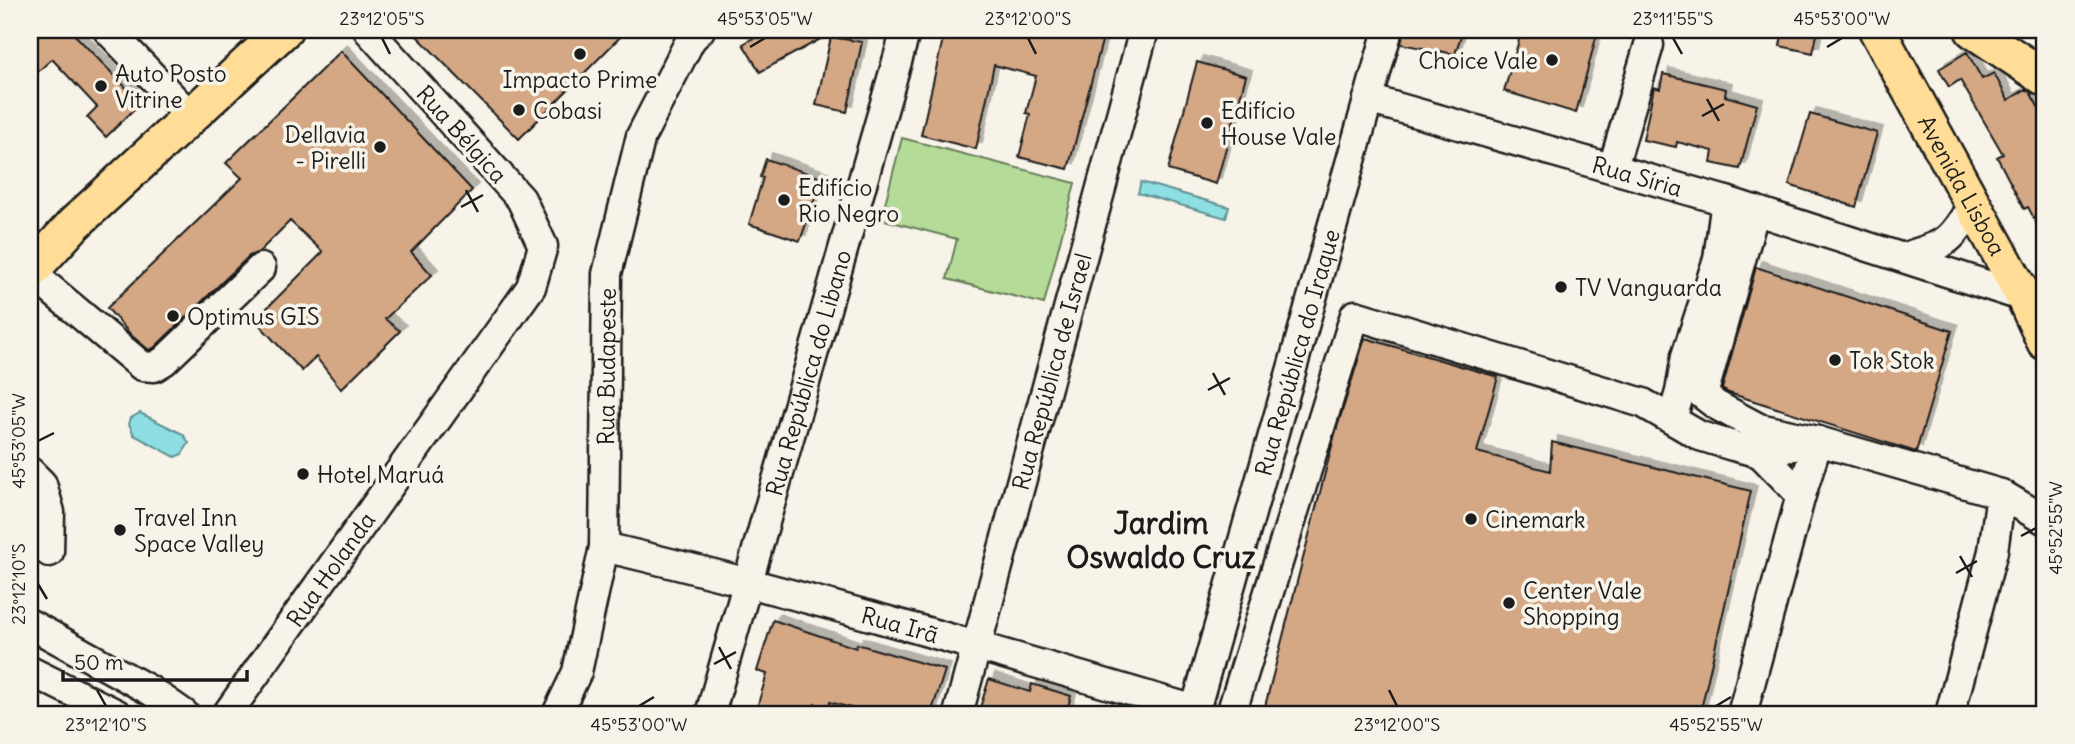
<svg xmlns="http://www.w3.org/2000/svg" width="2075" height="744" font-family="Delius,sans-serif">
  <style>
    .green { fill: #b4dc98; stroke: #687c5a; stroke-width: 2 }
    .water { fill: #8ddfe3; stroke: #609193; stroke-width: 2 }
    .building { fill: #d4a785; stroke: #1c1c1c; stroke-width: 2; filter: url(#shadow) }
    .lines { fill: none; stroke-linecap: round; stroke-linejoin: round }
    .minor-casing { stroke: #1c1c1c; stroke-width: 33 }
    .major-casing { stroke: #1c1c1c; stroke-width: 40 }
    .path { stroke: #1c1c1c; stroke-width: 4.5; stroke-dasharray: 7 5; stroke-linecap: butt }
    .minor { stroke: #f7f3e8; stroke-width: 28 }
    .major { stroke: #ffdd96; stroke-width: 35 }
    .ticks { fill: none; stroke: #1c1c1c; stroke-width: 2.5 }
    .poi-dot { fill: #1c1c1c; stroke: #f7f3e8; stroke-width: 2.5 }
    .labels { text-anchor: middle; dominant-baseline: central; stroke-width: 7; stroke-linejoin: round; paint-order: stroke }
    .poi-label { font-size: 23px; fill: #1c1c1c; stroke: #f7f3e8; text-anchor: start }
    .street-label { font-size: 23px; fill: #1c1c1c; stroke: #f7f3e8 }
    .district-label { font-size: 30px; font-weight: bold; fill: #1c1c1c; stroke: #f7f3e8 }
    .neatline { fill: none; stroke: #1c1c1c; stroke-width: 2.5 }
    .ticks-label { font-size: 18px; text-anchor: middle; fill: #1c1c1c }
  </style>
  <defs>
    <filter id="shadow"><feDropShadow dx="6" dy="-6" stdDeviation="0" flood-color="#0004"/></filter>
  </defs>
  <rect width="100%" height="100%" fill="#f7f3e8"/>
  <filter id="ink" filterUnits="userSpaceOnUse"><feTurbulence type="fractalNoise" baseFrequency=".0143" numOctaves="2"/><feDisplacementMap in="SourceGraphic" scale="14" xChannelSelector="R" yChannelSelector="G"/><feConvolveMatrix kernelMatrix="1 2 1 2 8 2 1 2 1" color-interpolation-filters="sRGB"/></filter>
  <g filter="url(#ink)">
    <path class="green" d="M902 138 1075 183 1044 304 947 279 957 239 881 219Z"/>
    <path class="water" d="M1141 182 1229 207 1226 218 1138 193Z
      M140 413 183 434 189 443 182 454 175 457 134 435 129 424 131 418Z"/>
    <path class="building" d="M30 30H70L141 103 106 137 87 117 97 107 52 59 30 79Z
      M411 30H627L519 139Z
      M768 30H837L760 72 743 44Z
      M945 30H985L1009 36 1010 30H1105L1068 169 1019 157 1030 114 1026 113 1036 76 994 65 976 149 921 135Z
      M1404 30H1463L1455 54 1401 44Z
      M1522 30H1598L1576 113 1504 91Z
      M1783 30H1818L1813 53 1780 46Z
      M831 37 862 42 847 112 816 105Z
      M341 51 472 190 411 252 432 275 385 319 400 331 341 389 316 357 302 371 255 320 323 252 290 221 259 252 249 256 154 348 149 350 132 336 107 308 242 178 226 163Z
      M1967 52 1982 79 1994 73 2008 100 2026 89 2030 92 2045 119V239L2028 207 2024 209 1997 157 2003 154 1960 80 1949 87 1939 69Z
      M1197 62 1246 76 1216 184 1168 170Z
      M1663 74 1726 89 1725 96 1757 105 1740 169 1711 163 1713 151 1677 142 1676 147 1643 140 1654 87 1660 89Z
      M1810 114 1877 133 1856 207 1789 185Z
      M766 159 822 178 800 241 749 224 763 178 760 177Z
      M1756 267 1952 331 1916 452 1729 393 1722 389Z
      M1365 338 1498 377 1477 452 1550 471 1552 442 1751 491 1700 714H1263L1335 434Z
      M773 620 856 648 857 644 945 670 931 714H871L830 702 829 709 815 704 812 714H755L767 674 757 671Z
      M989 679 1030 692 1032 684 1071 696 1066 714H978Z"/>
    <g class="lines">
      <g class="minor-casing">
        <g id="minor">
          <path d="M108 30 190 116"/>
          <path id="s1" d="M1368 99 1726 201 2024 297"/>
          <path d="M1613 167 1649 45"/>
          <path d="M1755 210 1703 395 1716 405 1759 428 1818 441 2001 494 2045 520"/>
          <path d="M1905 257C1948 243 1950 243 1973 204"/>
          <path d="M30 272 142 366 154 367 164 361 261 268"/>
          <path d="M1672 419 1680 392 1686 356 1718 259 1726 201"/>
          <path d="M1760 453 1801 495"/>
          <path d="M30 472 42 484 50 512 49 552"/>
          <path id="s2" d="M604 547C803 594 999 652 1195 710"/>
          <path d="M30 624 151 691 184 714"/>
          <path d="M30 671 117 714"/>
          <path id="s3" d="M227 714 531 287 543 246 521 199 368 30"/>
          <path id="s4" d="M557 714 577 672 604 547 607 274 641 136 691 39 700 30"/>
          <path id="s5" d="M710 714 906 30"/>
          <path id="s6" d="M958 714 1144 30"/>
          <path id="s7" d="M1194 714 1388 30"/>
          <path d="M1231 714 1355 315 1643 403 1700 436 1733 446 1760 453 1818 441"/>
          <path d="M1742 714 1801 495 1818 441"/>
          <path d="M1950 714 1993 551 2001 494"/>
        </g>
      </g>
      <g class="major-casing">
        <g id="major">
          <path id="s8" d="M1877 30 2024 297 2045 342"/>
          <path d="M1973 30 2045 78"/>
          <path d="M30 272 74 224 284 30"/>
        </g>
      </g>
      <path class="path" d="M2042 30 2045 32"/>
      <use href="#minor" class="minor"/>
      <use href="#major" class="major"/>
    </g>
  </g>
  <path class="ticks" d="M382 38 390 54M1028 38 1036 54M1673 38 1682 54M750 47 765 38M1827 47 1842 38M1707 99 1719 121M1702 116 1724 104M466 190 478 212M461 207 483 195M1213 373 1225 395M1208 390 1230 378M38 441 54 433M2021 536 2036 528M1960 556 1972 577M1956 573 1977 561M38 584 47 599M719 647 731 669M714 664 736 652M97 690 106 706M1389 690 1397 706M639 706 654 697M1716 706 1731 697"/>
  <g class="poi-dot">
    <circle cx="580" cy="54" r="7"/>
    <circle cx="1552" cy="60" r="7"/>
    <circle cx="101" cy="86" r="7"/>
    <circle cx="519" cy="110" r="7"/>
    <circle cx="1207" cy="123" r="7"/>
    <circle cx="380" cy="147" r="7"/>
    <circle cx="784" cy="200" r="7"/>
    <circle cx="1561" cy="287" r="7"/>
    <circle cx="173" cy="316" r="7"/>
    <circle cx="1835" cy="360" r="7"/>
    <circle cx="303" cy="474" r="7"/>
    <circle cx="1471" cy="519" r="7"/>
    <circle cx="120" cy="530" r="7"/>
    <circle cx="1509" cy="603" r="7"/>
  </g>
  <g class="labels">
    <g class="poi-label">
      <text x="1538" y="60" text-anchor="end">Choice Vale</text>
      <text x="115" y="73">Auto Posto<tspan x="115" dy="26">Vitrine</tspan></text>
      <text x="580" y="79" text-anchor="middle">Impacto Prime</text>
      <text x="533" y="110">Cobasi</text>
      <text x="1221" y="110">Edifício<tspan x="1221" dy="26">House Vale</tspan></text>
      <text x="366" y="134" text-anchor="end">Dellavia<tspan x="366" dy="26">- Pirelli</tspan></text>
      <text x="798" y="187">Edifício<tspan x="798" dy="26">Rio Negro</tspan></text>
      <text x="1575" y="287">TV Vanguarda</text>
      <text x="187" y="316">Optimus GIS</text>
      <text x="1849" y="360">Tok Stok</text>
      <text x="317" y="474">Hotel Maruá</text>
      <text x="134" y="517">Travel Inn<tspan x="134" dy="26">Space Valley</tspan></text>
      <text x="1485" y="519">Cinemark</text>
      <text x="1523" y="590">Center Vale<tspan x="1523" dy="26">Shopping</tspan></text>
    </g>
    <g class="street-label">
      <text transform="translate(462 134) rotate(48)">Rua Bélgica</text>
      <text stroke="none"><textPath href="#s1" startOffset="280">Rua Síria</textPath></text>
      <text stroke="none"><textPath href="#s8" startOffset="177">Avenida Lisboa</textPath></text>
      <text stroke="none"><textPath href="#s7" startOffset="376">Rua República do Iraque</textPath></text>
      <text stroke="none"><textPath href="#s4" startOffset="355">Rua Budapeste</textPath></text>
      <text stroke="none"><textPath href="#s5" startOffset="355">Rua República do Libano</textPath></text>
      <text stroke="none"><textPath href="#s6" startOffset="355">Rua República de Israel</textPath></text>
      <text stroke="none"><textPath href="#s3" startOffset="178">Rua Holanda</textPath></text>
      <text stroke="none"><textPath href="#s2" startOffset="306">Rua Irã</textPath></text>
    </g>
    <g class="district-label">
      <text x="1161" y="523">Jardim<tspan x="1161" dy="34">Oswaldo Cruz</tspan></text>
    </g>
  </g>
  <rect width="2075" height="744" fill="none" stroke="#f7f3e8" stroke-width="77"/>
  <path d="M63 670v10h184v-10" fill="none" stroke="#1c1c1c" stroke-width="3.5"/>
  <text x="74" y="670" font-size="21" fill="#1c1c1c" stroke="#f7f3e8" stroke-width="5" paint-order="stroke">50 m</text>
  <rect x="38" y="38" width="1998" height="668" class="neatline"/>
  <g class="ticks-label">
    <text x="382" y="25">23°12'05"S</text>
    <text x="765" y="25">45°53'05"W</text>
    <text x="1028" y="25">23°12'00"S</text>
    <text x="1673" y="25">23°11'55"S</text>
    <text x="1842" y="25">45°53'00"W</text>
    <text transform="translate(19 441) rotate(-90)" y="6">45°53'05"W</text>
    <text transform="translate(2056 528) rotate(-90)" y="6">45°52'55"W</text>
    <text transform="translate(19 584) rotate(-90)" y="6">23°12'10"S</text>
    <text x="106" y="731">23°12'10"S</text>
    <text x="639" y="731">45°53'00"W</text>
    <text x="1397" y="731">23°12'00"S</text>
    <text x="1716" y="731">45°52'55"W</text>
  </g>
</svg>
